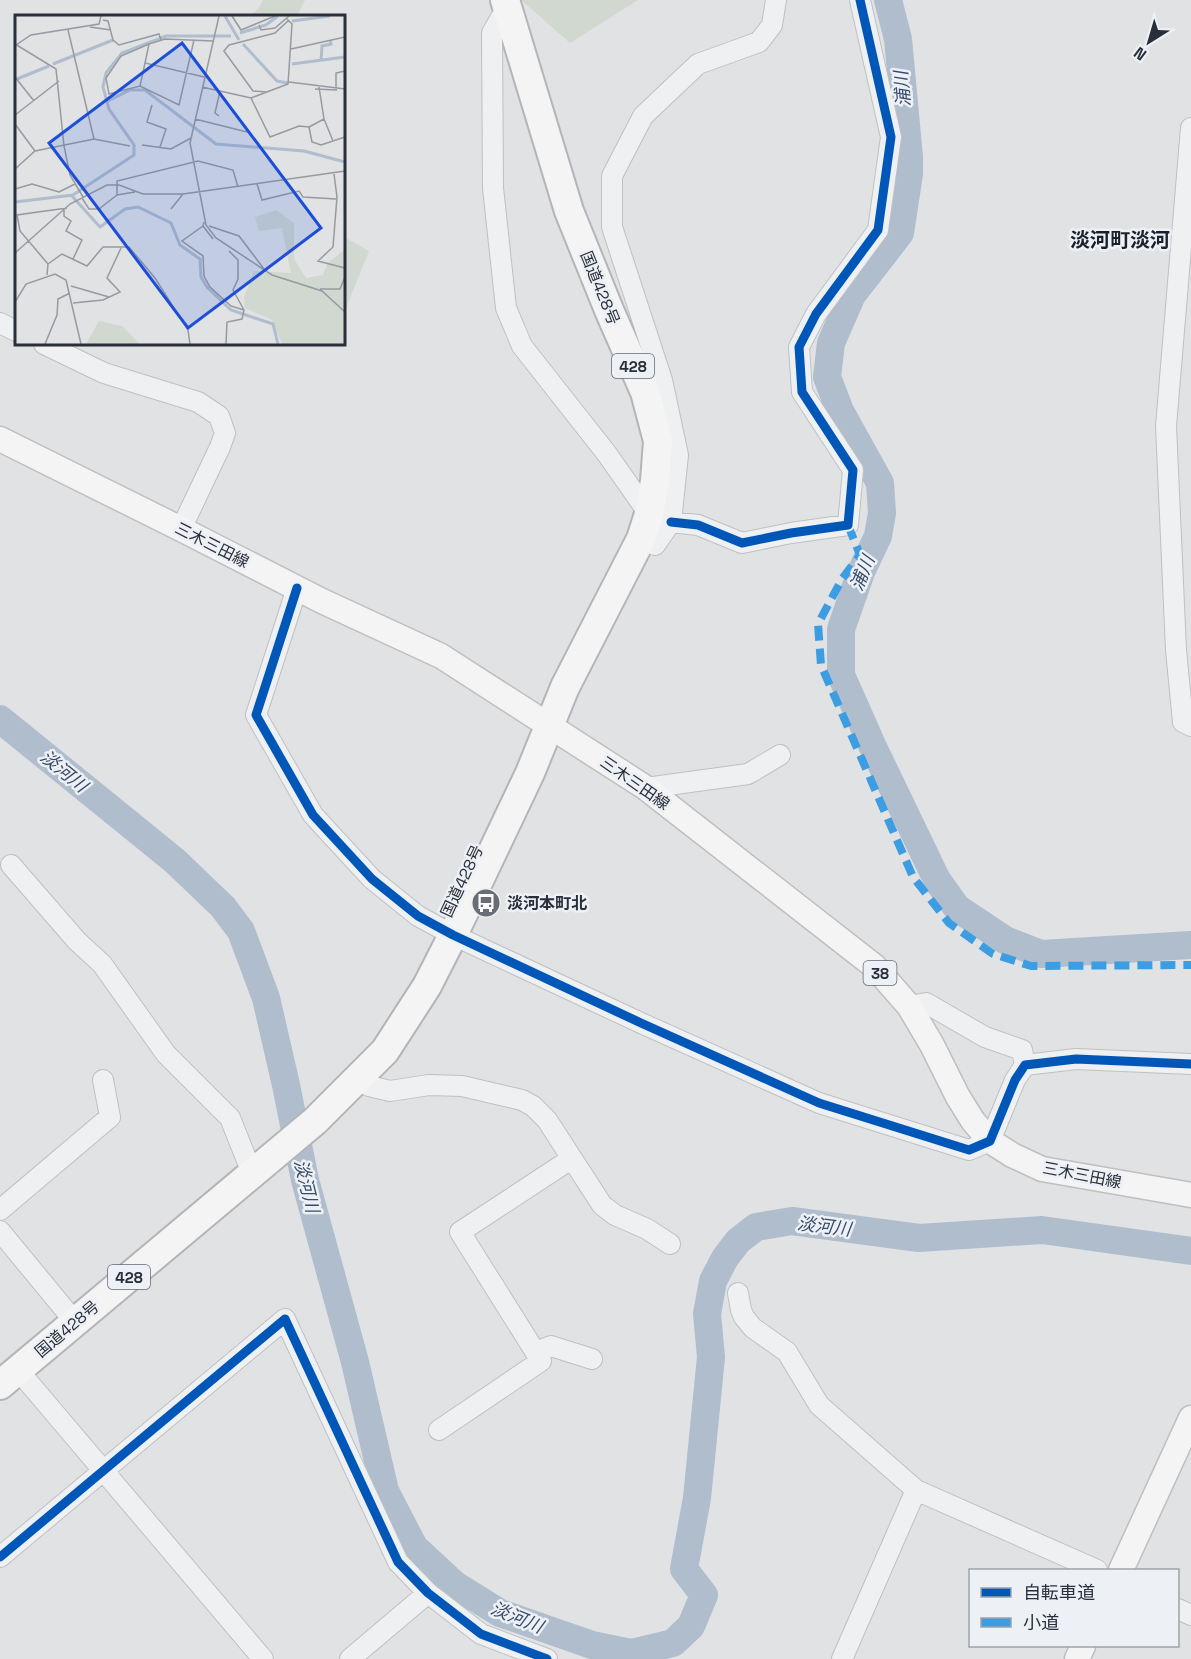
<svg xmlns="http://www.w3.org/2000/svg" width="1191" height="1659" font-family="'Space Grotesk','Noto Sans JP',sans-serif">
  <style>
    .green { fill: #d0d8d0 }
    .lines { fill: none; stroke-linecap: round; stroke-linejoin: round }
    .river { stroke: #b0bdcd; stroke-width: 28 }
    .minor-casing { stroke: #bec0c2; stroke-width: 22 }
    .major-casing { stroke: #bdbfc1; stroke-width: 27 }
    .highway-casing { stroke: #b3b5b8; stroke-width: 32 }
    .minor { stroke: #eff0f1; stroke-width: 20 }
    .major { stroke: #f4f4f5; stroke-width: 24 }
    .highway { stroke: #f4f4f5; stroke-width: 28 }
    .quiet { stroke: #3d9de2; stroke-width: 8; stroke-dasharray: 15 8; stroke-linecap: butt }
    .cycleway-casing { stroke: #edf0f4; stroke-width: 13 }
    .cycleway { stroke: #0057b8; stroke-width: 9 }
    .labels { text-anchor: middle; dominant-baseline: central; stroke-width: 5; stroke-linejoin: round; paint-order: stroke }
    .shield { fill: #edf0f4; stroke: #646872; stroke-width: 1.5 }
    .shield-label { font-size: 15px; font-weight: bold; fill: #292e3b }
    .street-label { font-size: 16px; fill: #292e3b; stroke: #edf0f4 }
    .poi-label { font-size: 16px; font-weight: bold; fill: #292e3b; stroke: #edf0f4; text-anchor: start }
    .water-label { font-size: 18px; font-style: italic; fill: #374b6b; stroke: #edf0f4 }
    .quarter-label { font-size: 20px; font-weight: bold; fill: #1b202c; stroke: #edf0f4 }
    .inset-river { fill: none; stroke: #b0bdcd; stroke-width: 3 }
    .inset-road { fill: none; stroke: #979aa0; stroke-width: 1.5 }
    .view { fill: #1d4ed8; fill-opacity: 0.15; stroke: #1d4ed8; stroke-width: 3 }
    .inset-edge { fill: none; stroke: #292e3b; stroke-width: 3 }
  </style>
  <rect width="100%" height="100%" fill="#e0e2e4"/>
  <path class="green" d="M263 0H305L297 16H250L258 9Z
    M521 0H638L570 43Z
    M344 237 369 251 344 313Z"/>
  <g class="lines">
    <path class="river" d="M888 0 898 39 909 157V174L900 233 852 295 831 343 827 377 840 411 880 483 882 513 878 536 861 572 841 629V675L872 745 937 880 957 908 1005 940 1041 954 1191 945
      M0 719 175 861 223 907 241 931 266 998 286 1085 305 1180 355 1362 385 1491 414 1547 455 1585 500 1613 592 1645 631 1653 673 1643 691 1626 704 1595 684 1569 697 1498 711 1357 707 1314 713 1281 725 1258 738 1241 756 1227 792 1221 919 1238 1042 1230 1191 1251"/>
    <g class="minor-casing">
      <path id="minor" d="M507 7 492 33 493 188 506 308 522 346 607 454 649 514
        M1191 128 1166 426 1176 650 1183 722 1191 726
        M0 323 16 331
        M44 344 104 373 198 402 219 416 225 433 220 447 181 529
        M671 522 698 525 742 543 791 533 848 525 853 470 802 392 799 347 816 314 878 230 891 137 860 0
        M641 539 655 545 671 522 678 455 662 380 612 227V176L643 116 698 64 759 42 772 25 776 0
        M297 588 256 715 313 815 372 879 418 916 453 935 641 1023 819 1103 969 1150 990 1141 1015 1080 1025 1065 1076 1059 1191 1064
        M646 788 748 774 780 755
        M11 865 77 941 102 964 166 1054 230 1118 252 1173
        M909 1006 926 1003 985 1037 1022 1050 1025 1065
        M358 1079 369 1086 390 1091 429 1085 462 1086 522 1100 533 1106 547 1120 602 1205 615 1215 647 1229 670 1244
        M0 1210 110 1117 103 1080
        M0 1231 75 1322
        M738 1293 741 1310 744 1317 753 1328 787 1352 819 1405 916 1490 1097 1570
        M535 1352 551 1346 592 1359
        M18 1370 263 1659
        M439 1430 541 1361 460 1232 571 1159
        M0 1557 285 1319 398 1562 428 1593 481 1634 547 1659
        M1178 1609 1191 1615
        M350 1659 428 1593
        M842 1659 916 1490"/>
    </g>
    <g class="major-casing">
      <path id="major" d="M0 439 181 529 322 601 441 656 646 788 874 966 909 1006 932 1045 958 1097 973 1121 990 1141 1012 1155 1042 1169 1191 1195
        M1121 1570 1191 1418
        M1077 1659 1083 1646"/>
    </g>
    <g class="highway-casing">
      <path id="highway" d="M0 1385 315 1121 385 1051 427 986 453 935 530 773 565 687 641 539 649 514 655 481 658 441 645 392 609 310 569 211 505 0"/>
    </g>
    <use href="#minor" class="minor"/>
    <use href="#major" class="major"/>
    <use href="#highway" class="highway"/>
    <path class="quiet" d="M848 525 860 555 842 579 818 624 821 665 913 877 949 923 993 954 1031 966 1191 965"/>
    <g class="cycleway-casing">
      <path id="cycleway" d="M671 522 698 525 742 543 791 533 848 525 853 470 802 392 799 347 816 314 878 230 891 137 860 0
        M297 588 256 715 313 815 372 879 418 916 453 935 641 1023 819 1103 969 1150 990 1141 1015 1080 1025 1065 1076 1059 1191 1064
        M0 1557 285 1319 398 1562 428 1593 481 1634 547 1659"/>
    </g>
    <use href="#cycleway" class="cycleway"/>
  </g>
  <defs>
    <g id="bus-disc" transform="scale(1.5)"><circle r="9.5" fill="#696d76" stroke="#edf0f4"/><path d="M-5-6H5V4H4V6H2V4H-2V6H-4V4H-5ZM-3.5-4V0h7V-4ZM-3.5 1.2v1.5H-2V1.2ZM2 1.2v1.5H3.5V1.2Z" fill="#fff"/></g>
  </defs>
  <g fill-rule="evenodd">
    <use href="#bus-disc" x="486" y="903"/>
  </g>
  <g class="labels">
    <g class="shield">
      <rect x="612" y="354" width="42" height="24" rx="4.5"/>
      <rect x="863.5" y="961" width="33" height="24" rx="4.5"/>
      <rect x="108" y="1265" width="42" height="24" rx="4.5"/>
    </g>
    <g class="shield-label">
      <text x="633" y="366">428</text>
      <text x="880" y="973">38</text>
      <text x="129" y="1277">428</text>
    </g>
    <g class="street-label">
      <text transform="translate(600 288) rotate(68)">国道428号</text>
      <text transform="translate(212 545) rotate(27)">三木三田線</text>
      <text transform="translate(635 783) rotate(35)">三木三田線</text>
      <text transform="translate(462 881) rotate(-65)">国道428号</text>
      <text transform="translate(1082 1175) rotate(11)">三木三田線</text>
      <text transform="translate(67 1329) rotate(-40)">国道428号</text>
    </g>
    <g class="poi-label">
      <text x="507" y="903">淡河本町北</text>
    </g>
    <g class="water-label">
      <text transform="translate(902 89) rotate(-95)">浦川</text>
      <text transform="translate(862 573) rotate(-68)">浦川</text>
      <text transform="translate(64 771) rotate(39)">淡河川</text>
      <text transform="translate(307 1186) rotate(76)">淡河川</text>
      <text transform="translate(824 1226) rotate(7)">淡河川</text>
      <text transform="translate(517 1617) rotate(22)">淡河川</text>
    </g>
    <g class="quarter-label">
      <text x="1120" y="240">淡河町淡河</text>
    </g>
  </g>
  <g transform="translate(15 15)">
    <rect width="330" height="330" fill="#e0e2e4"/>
    <path d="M261 195 279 208V244L291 263 308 260 312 249 330 234V329H267L257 305 230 293 229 282 239 256 276 258 267 213 244 216 240 202ZM84 306 107 311 125 329H71Z" fill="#d0d8d0"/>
    <path class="inset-river" d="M210 1 224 25M277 6 315 1M225 18 251 10 263 1M228 29 262 66 273 68M306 46 307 31 316 29 315 25M38 49 98 25M277 49 330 42M2 64 34 51M93 86 115 75H130L201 129 289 136 330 147M57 181 85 212 110 194 123 192 156 208 165 230 185 244 186 262 192 272 216 295 258 309 263 329M0 187 58 180 119 140V130L94 94 88 72 91 58 107 38 151 21H216"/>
    <path class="inset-road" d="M204 1 175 128 191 210 201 223 257 260 307 276 330 297M217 1 226 15 260 1M88 5 93 6 98 25 104 30 144 19 146 25M244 10 246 15 260 13 274 1M75 12 96 15M53 15 79 124M0 29 41 54 49 131 55 160 68 182M134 29 106 41 91 63 94 79 125 71 164 90 179 25M1 30 16 20 84 9 86 1M276 34 330 22M0 62 19 86M189 62 130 48 134 29 150 24 198 26M274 67 330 74M125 71 130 48M187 72 236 83 273 69 277 9 272 4M300 74 322 75M321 75V58L330 56M252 77 238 76 209 36 214 30 260 18 274 5M236 83 255 122 284 111 294 112 297 127 306 130 330 122M137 90 132 107 151 114 145 132M0 100 44 66M204 101 200 98 205 76M180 104 232 117M309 104 318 126M0 109 20 136M294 112 309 104 304 72M127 130 156 134 176 123M0 154 20 136 79 124 115 131M319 159 322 182 318 232 303 246 330 253M242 169 247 185 284 176 288 182 321 184M0 174 17 169 44 177 60 169M102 180 120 177M67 183 74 194H84L102 180V166L183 146 218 155 223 172M49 194V201L56 206 51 216 67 225 58 244M156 194 168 179M189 207 188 211 198 224M188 211 167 226 188 241 189 261 195 272 216 291 229 295M194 211 224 221 249 254M0 238 55 189 92 170H104L128 179H168L330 156M33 249 47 239 72 251 88 232H114L140 263 173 315 175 329M32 260 33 249 5 216 2 200 52 193M56 271 94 282M305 274H325L330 262M0 287 11 269 40 259 51 265 66 329M58 288 88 285 105 277 92 263 106 233M30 329 42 300 43 284 55 278M211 329 212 307 227 304 229 295 218 275 223 264V245L214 236"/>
    <path class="view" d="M167 28 306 213 173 313 34 128Z"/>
    <rect width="330" height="330" class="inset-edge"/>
  </g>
  <rect x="969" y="1569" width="210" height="78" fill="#edf0f4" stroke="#9fa2aa" stroke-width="1.5"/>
  <rect x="981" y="1588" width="30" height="9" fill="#0057b8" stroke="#9fa2aa" stroke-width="1.5"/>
  <text x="1023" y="1599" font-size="18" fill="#292e3b">自転車道</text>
  <rect x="981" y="1618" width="30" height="9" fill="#3d9de2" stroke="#9fa2aa" stroke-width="1.5"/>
  <text x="1023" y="1629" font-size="18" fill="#292e3b">小道</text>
  <g transform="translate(1149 42) rotate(217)" stroke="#edf0f4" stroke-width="4.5" paint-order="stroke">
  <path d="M0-4.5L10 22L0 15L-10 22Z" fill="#292e3b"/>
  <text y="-9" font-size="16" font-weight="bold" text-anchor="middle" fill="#292e3b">N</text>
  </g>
</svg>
